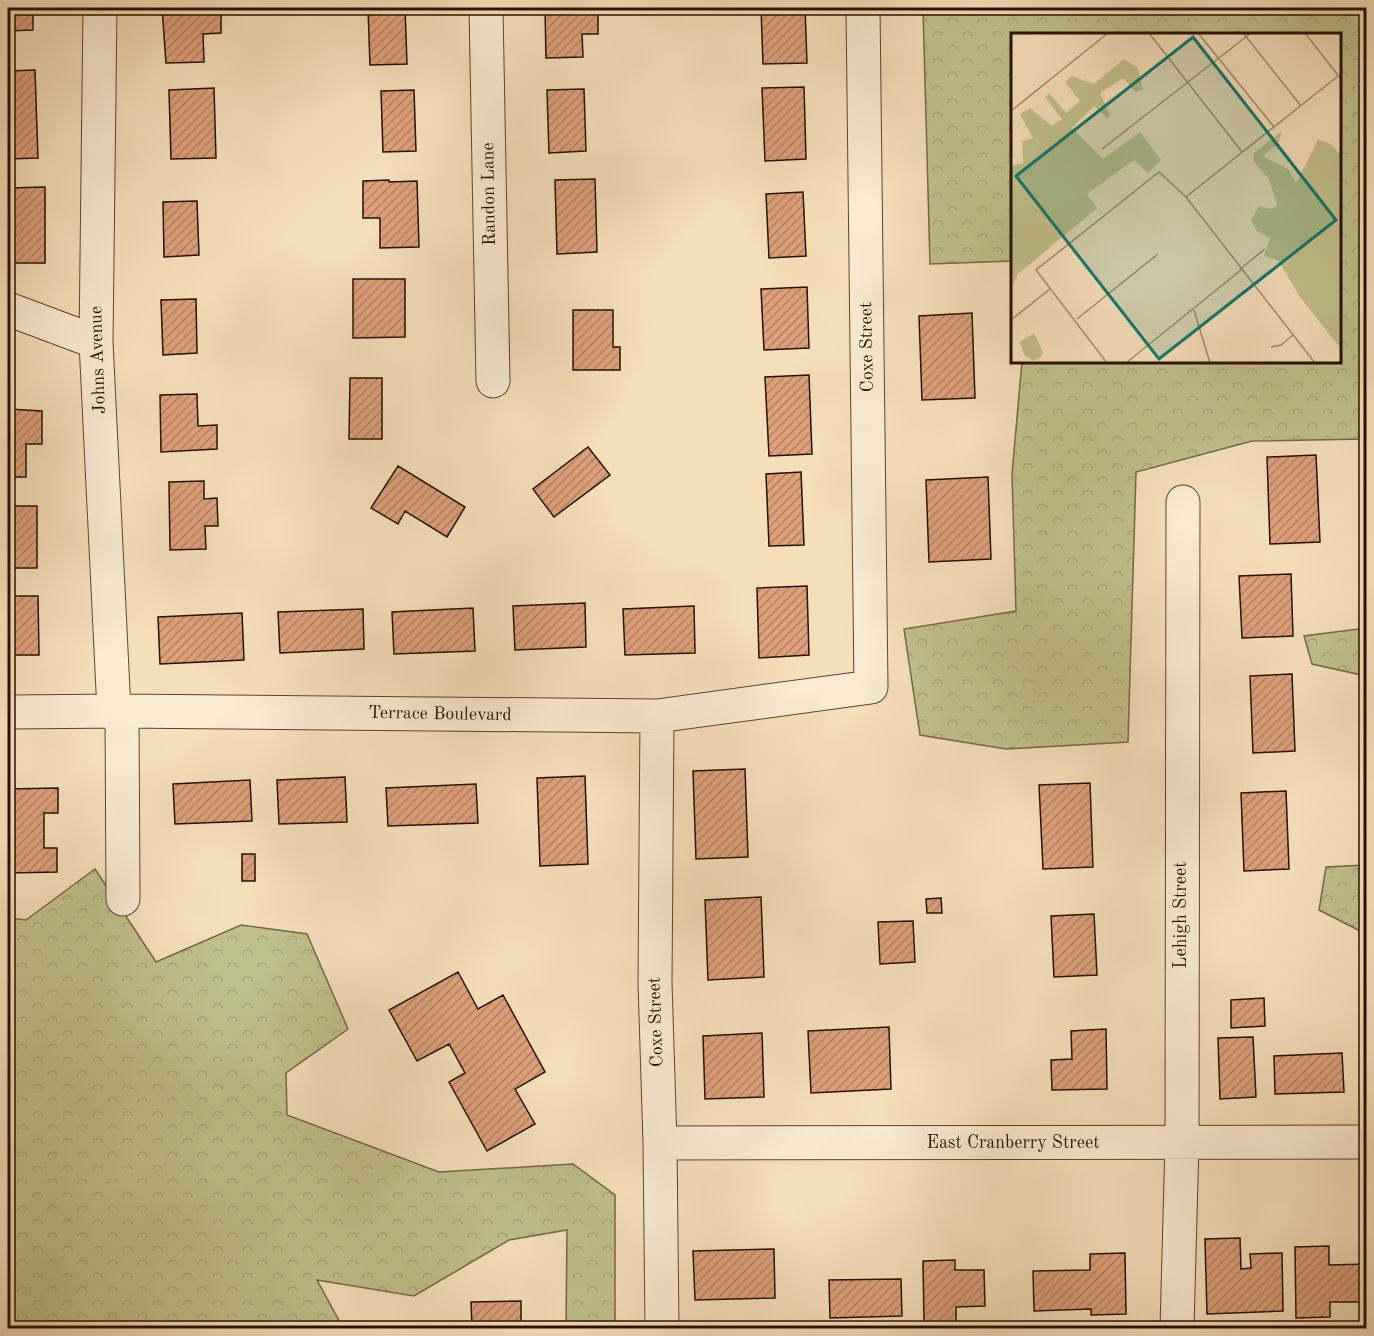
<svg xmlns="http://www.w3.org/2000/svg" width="1374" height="1336" font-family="'Old Standard TT',serif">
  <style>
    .forest { fill: url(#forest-crowns); stroke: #736846; stroke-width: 1.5 }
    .building { fill: url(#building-hatch); stroke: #261000; stroke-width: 1.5 }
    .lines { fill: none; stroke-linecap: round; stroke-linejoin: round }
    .minor-casing { stroke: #5a442f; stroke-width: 35 }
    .minor { stroke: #f8ead3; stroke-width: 33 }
    .labels { text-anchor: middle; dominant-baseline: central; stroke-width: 4.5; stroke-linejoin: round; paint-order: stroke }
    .street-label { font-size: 18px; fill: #261000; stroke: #f8ead3 }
    .inset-road { fill: none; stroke: #a28c70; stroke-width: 1.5 }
    .view { fill: #0f766e; fill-opacity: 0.15; stroke: #0f766e; stroke-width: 3 }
    .inset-edge { fill: none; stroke: #261000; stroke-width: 3 }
  </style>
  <defs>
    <pattern id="forest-crowns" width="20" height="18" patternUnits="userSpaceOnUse" patternTransform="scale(1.5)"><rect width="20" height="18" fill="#c0c08c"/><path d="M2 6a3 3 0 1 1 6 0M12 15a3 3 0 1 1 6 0" fill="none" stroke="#a5a477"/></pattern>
    <pattern id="building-hatch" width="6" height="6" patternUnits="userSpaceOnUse" patternTransform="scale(1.5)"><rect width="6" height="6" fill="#dda07a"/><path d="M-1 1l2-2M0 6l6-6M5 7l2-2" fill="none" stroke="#b38162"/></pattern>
  </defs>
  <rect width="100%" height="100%" fill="#f4dfbb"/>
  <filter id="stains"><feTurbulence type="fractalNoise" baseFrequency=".00333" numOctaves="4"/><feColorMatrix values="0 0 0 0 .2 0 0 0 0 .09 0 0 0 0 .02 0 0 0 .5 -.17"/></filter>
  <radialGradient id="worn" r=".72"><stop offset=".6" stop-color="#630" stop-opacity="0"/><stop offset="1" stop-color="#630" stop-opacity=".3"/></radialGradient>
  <path class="forest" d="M923 8H1366V439L1252 441 1136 472 1128 742 1006 749 920 735 904 629 1016 611 1012 474 1022 362H1340V34H1012V261L930 264Z
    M1366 628V676L1312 664 1304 636Z
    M1366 865V934L1319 910 1326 867Z
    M95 869 156 962 241 925 307 934 348 1029 286 1073 287 1115 439 1172 573 1164 615 1195V1328H566L567 1230 509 1240 414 1296 317 1280 343 1328H8V918L26 920Z"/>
  <path class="building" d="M8 8H33V30L8 31Z
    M162 8H221V33L203 34 204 62 166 63Z
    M368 8H405L407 64 370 65Z
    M545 8 598 9V34H582L583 57 546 58Z
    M761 8H805L807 63 763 64Z
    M35 70 38 158 8 159V71Z
    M804 87 806 159 765 161 762 88Z
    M214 88 216 158 171 159 169 90Z
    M584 89 586 151 549 153 547 90Z
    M414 90 416 151 383 152 381 91Z
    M595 179 597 252 557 254 555 180Z
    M389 180V182L417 181 419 247 380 248V218H363V181Z
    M45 187V263H8V188Z
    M803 192 806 256 769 258 766 194Z
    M197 201 199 255 164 257 163 202Z
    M353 279H405V337L353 338Z
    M807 287 809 348 764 350 761 289Z
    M196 299 197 353 163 355 161 300Z
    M573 310H613V347H620V370H573Z
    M972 313 975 398 922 400 919 316Z
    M809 375 812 454 769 456 765 377Z
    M350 378H382V439H349Z
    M197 394 198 426 217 425V449L161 452 160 395Z
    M8 409 42 411V444H26V477H8Z
    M588 447 610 475 554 517 533 489Z
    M1316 455 1320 542 1270 544 1267 457Z
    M398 466 465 507 447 537 405 511 398 524 371 508Z
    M801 472 804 545 769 546 766 474Z
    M988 477 991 559 929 562 926 480Z
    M204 481V499L217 498 218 526H205L206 549 170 550 169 482Z
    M8 506H37V568H8Z
    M1291 574 1293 636 1242 638 1239 576Z
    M807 586 809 655 759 658 757 588Z
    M8 596H38L39 655H8Z
    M585 603 586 647 515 650 513 606Z
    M694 606 695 653 625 655 623 609Z
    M473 608 475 651 394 654 392 612Z
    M363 609 364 649 280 653 278 612Z
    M242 613 244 660 160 664 158 617Z
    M1292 674 1295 751 1253 753 1250 676Z
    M745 769 748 857 696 859 693 771Z
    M585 776 588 864 540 866 537 778Z
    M345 777 347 822 279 824 277 780Z
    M250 780 252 821 175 824 173 784Z
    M1090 783 1093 867 1043 869 1039 785Z
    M476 784 478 823 388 826 386 788Z
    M58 788V813H44V848H57V872L8 873V789Z
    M1286 791 1289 869 1244 871 1241 793Z
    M242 854H255V881H242Z
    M761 897 764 977 708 980 705 900Z
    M941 898 942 913H927L926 899Z
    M1094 914 1097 975 1054 977 1051 916Z
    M913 921 915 962 880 964 878 922Z
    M458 972 478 1009 503 995 545 1072 515 1089 535 1124 487 1151 449 1082 465 1073 449 1044 417 1061 389 1010Z
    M1264 998 1265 1026 1231 1028V1000Z
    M889 1027 891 1089 811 1093 808 1031Z
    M1106 1029 1107 1089 1052 1090 1051 1060 1072 1059 1071 1031Z
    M762 1033 764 1097 705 1099 703 1036Z
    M1253 1037 1256 1097 1220 1099 1218 1038Z
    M1342 1053 1344 1092 1275 1094 1274 1056Z
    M1240 1238 1241 1269 1251 1268 1250 1254 1282 1253 1283 1311 1207 1314 1205 1239Z
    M1329 1246V1265L1366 1264V1302H1330V1317L1296 1318 1295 1247Z
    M774 1249 775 1298 695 1300 693 1251Z
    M1125 1253 1126 1314 1091 1315V1309L1034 1311 1033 1271 1090 1270V1254Z
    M955 1260V1270H984L985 1306 956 1307V1322H924L923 1261Z
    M901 1279 902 1316 830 1318 829 1280Z
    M521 1301V1328H472L471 1302Z"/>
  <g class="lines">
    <g class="minor-casing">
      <path id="minor" d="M100 8 96 342 114 711
        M486 8 493 381
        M8 309 96 342
        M122 711 123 899
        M8 712 122 711 657 716 871 687 863 8
        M657 716 655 983 660 1143 662 1328
        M660 1143 1366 1142
        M1177 1328 1182 1143 1183 502"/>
    </g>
    <use href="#minor" class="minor"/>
  </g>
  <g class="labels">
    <g class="street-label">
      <text transform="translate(489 194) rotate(-91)">Randon Lane</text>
      <text transform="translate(867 347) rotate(-91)">Coxe Street</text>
      <text transform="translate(98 360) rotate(-92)">Johns Avenue</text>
      <text transform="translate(440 714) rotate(1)">Terrace Boulevard</text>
      <text transform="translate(1181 915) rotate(-90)">Lehigh Street</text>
      <text transform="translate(656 1022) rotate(-92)">Coxe Street</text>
      <text x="1013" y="1143">East Cranberry Street</text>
    </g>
  </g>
  <g transform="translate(1011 33)">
    <rect width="330" height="330" fill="#f4dfbb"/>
    <path d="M113 26 127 35 132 56 125 59 112 45 89 60 99 82 97 86 83 73 61 95 92 126 129 99 150 127 137 140 123 127 76 161 86 175 7 241 0 256V133L12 130 11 108 22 105 9 81 19 75 41 93 51 86 34 64 38 60 55 80 69 68 54 49 61 43 83 51ZM271 98 267 111 252 123 277 136 285 150 307 107 320 111 330 122V316L289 264 267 227 253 223 259 205 246 198 240 188 248 173 260 176 266 172 258 146 243 129V120ZM23 300 32 319 31 323 22 328 13 322 9 309Z" fill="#c0c08c"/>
    <path class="inset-road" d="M138 0 231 119M187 0 263 94M294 0 330 46M233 1 290 73M0 78 97 0M91 116 240 0M175 164 327 43M229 236 254 216M183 277 199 330M66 286 147 221M0 287 39 256M260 314 270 312 282 302M96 330 25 237 148 139 175 164 304 330M115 330 230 237"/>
    <path class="view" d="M182 4 325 187 148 326 5 143Z"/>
    <rect width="330" height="330" class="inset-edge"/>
  </g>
  <rect width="1374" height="1336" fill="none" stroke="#f4dfbb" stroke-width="30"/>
  <rect x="9" y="9" width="1356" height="1318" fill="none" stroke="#261000" stroke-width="3"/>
  <rect x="15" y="15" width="1344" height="1306" fill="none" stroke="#261000" stroke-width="1.5"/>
  <rect width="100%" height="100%" filter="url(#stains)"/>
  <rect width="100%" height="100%" fill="url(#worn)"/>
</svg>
